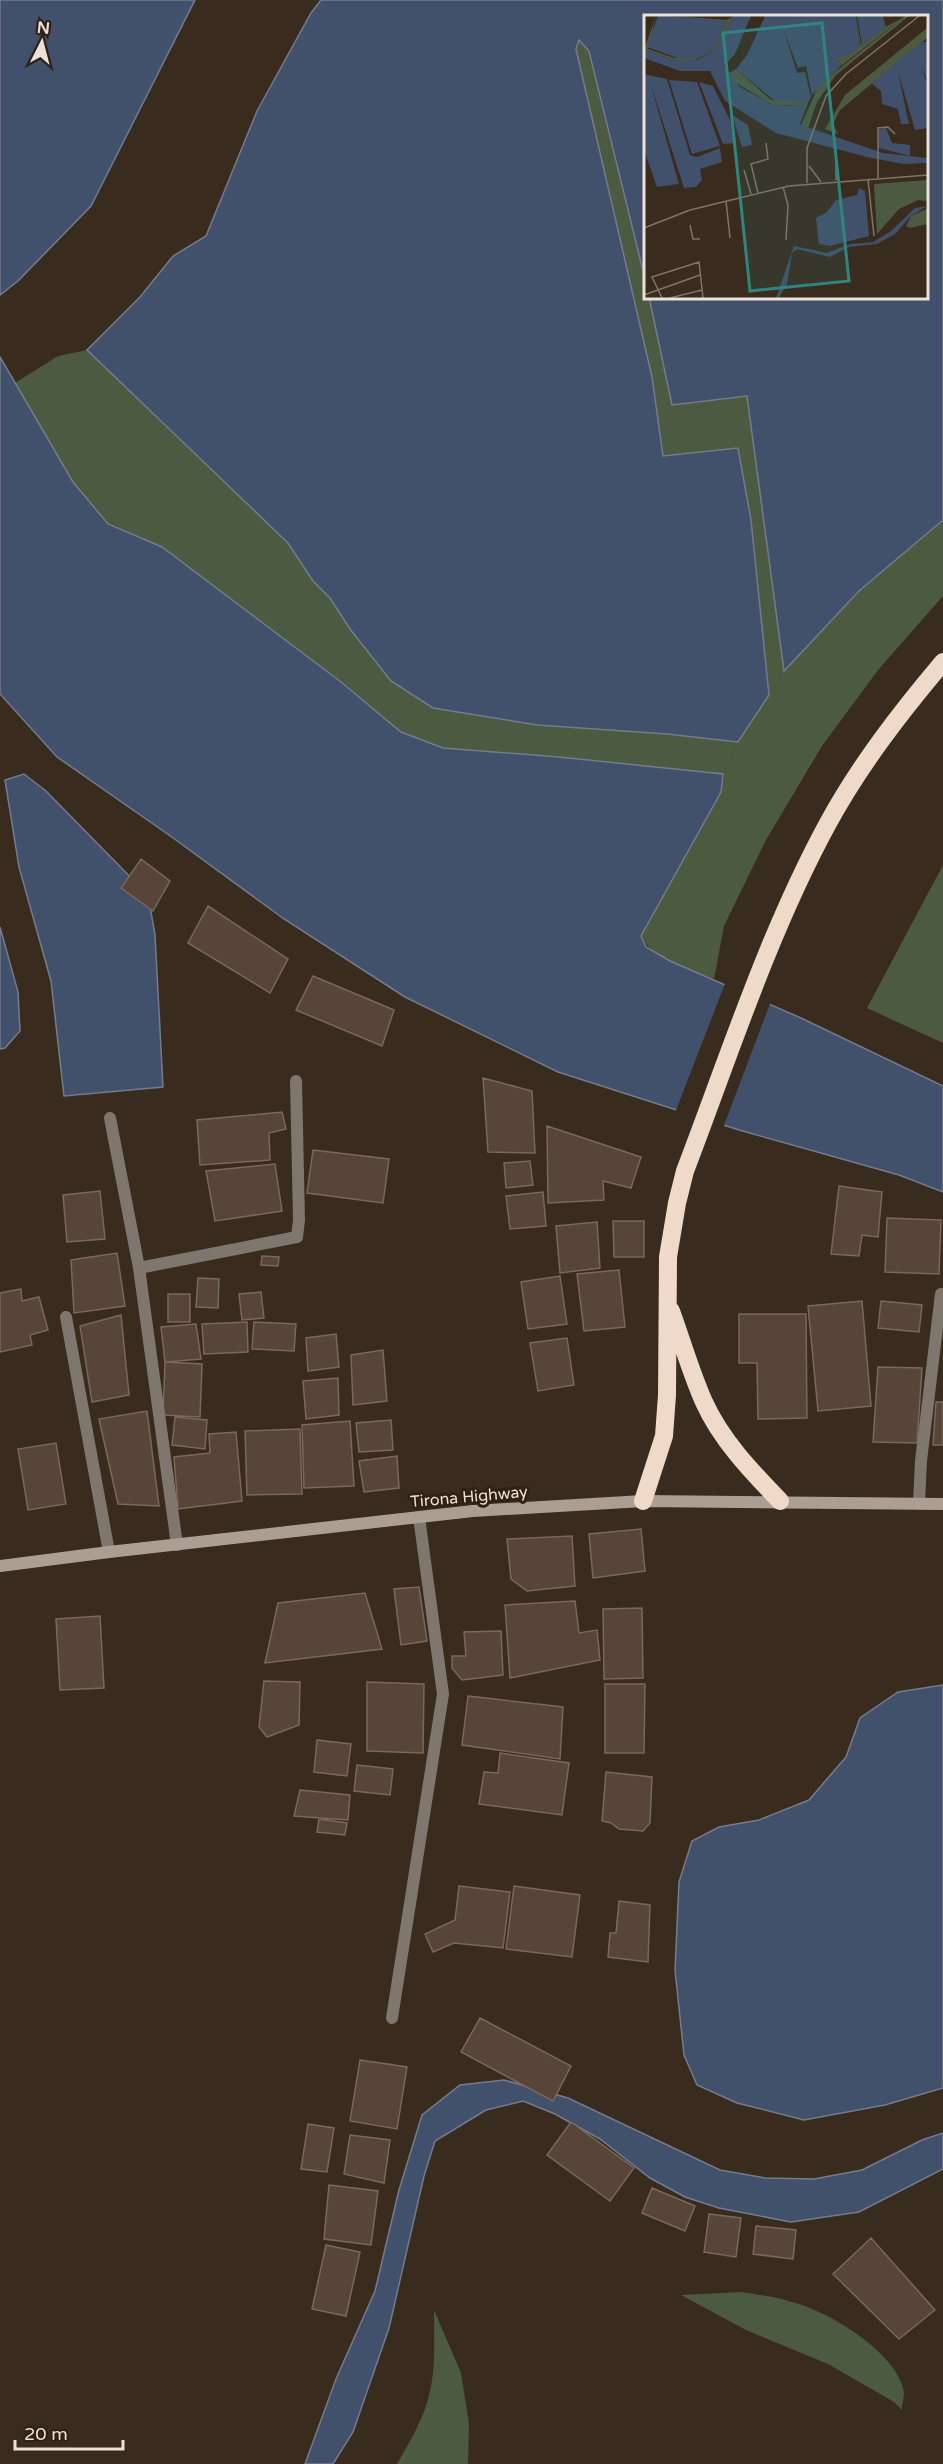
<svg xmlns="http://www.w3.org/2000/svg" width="943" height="2464" font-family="'Varela Round',sans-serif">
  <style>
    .green { fill: #4d5a42 }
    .forest { fill: #4c5b3f }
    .water { fill: #41506b; stroke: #747c8c; stroke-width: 1.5 }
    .pier { fill: #392b1d }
    .building { fill: #574539; stroke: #7b675b; stroke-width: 1.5 }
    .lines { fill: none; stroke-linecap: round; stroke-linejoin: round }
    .lane { stroke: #7e766f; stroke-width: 12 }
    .street { stroke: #7e766f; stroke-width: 12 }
    .secondary { stroke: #ab9e93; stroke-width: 12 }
    .highway { stroke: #efd9c9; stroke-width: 18 }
    .labels { text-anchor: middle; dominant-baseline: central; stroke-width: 6; stroke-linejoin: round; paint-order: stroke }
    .street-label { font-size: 16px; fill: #ebe1d8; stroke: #2f2113 }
    .inset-road { fill: none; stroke: #807468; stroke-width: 1.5 }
    .view { fill: #30867e; fill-opacity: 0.15; stroke: #30867e; stroke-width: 3 }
    .inset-edge { fill: none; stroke: #ebe1d8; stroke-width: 3 }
  </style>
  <rect width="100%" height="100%" fill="#392b1d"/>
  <path class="green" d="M579 40 589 51 646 283V297H649L672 404 747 396 784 671 769 695 751 520 738 448 663 456 652 377 576 49Z
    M87 350 288 543 313 581 330 598 369 654 537 725 667 734 738 742 723 774 559 757 443 748 401 732 341 682 162 547 108 524 73 482 15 383 58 356Z
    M742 2292C759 2295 776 2297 792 2302 828 2311 897 2352 904 2392 904 2397 902 2405 902 2410L894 2402 828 2364 746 2330 681 2295Z
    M434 2310 461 2373 469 2424 468 2464H397C410 2441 425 2417 430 2391 436 2365 434 2337 434 2310Z"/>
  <path class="forest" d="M943 520V596L878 670 822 746 766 840 724 926 714 979C690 969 652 960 641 936L721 792 723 774 738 742 784 671 859 591Z
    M943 865V1043L867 1008Z"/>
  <path class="water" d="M0 0H195L91 206 18 281 0 295Z
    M321 0H943V520L859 591 784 671 747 396 672 405 649 297H926V16H646V283L589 51 579 40 576 49 652 377 663 456 738 448 751 520 769 695 738 742 667 734 537 725 433 708 391 681 350 629 330 598 313 581 288 543 87 350 140 297 173 256 206 236 257 111 311 13Z
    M0 357 73 482 108 524 162 547 341 682 401 732 443 748 559 757 723 774 721 792 641 936 646 947 670 961 801 1018 943 1086V1192L899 1175 739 1130 558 1072 405 997 284 919 169 835 57 757 0 694Z
    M24 774 46 791 148 895 155 935 163 1087 64 1096 51 981 19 867 5 780Z
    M0 927 18 992 20 1031 5 1048 0 1049Z
    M943 1685V2088L885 2105 804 2120 737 2103 697 2085 684 2055 675 1970 679 1882 692 1841 719 1827 759 1820 809 1800 846 1757 860 1718 898 1692Z
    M504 2080 568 2098 720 2170 765 2178 814 2179 862 2170 922 2140 943 2133V2169L859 2212 791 2222 719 2208 685 2197 650 2178 600 2139 555 2114 523 2101 486 2110 435 2141 424 2176 389 2328 353 2432 333 2464H305L336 2379 375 2291 399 2190 422 2115 460 2085Z"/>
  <path class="pier" d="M726 981 771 1001 723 1128 675 1113Z"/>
  <path class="building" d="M141 859 170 881 153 911 121 888Z
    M208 906 288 959 270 993 188 943Z
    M313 976 394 1010 382 1046 296 1010Z
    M483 1078 532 1091 535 1153 488 1152Z
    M282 1112 286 1129 269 1133 270 1160 200 1165 197 1120Z
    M547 1126 641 1157 631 1188 603 1181 604 1200 548 1203Z
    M313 1150 389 1159 383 1203 307 1193Z
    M530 1161 533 1185 506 1188 504 1163Z
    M275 1164 282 1211 215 1221 206 1171Z
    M839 1186 882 1192 878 1237 862 1235 859 1256 831 1254Z
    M100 1191 105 1239 67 1242 63 1195Z
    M543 1192 546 1226 510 1229 506 1196Z
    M887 1218 941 1220 939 1274 885 1272Z
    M613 1221H644V1257H614Z
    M597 1222 600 1268 560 1273 556 1226Z
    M117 1253 125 1306 74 1313 71 1260Z
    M262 1256 279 1257 278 1266 261 1265Z
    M619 1270 625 1327 584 1331 577 1274Z
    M560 1276 567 1324 528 1329 521 1282Z
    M198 1278 219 1279 218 1308 196 1307Z
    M21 1289 22 1301 39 1297 48 1330 30 1335 32 1345 0 1352V1293Z
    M261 1292 264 1318 242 1320 239 1294Z
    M168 1294H190V1322H168Z
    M862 1301 871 1406 818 1411 808 1306Z
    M881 1301 922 1305 919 1332 878 1328Z
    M739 1314H806L807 1418 758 1419 757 1363H739Z
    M121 1315 129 1395 92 1402 80 1326Z
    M247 1322 248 1352 204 1354 202 1324Z
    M254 1322 296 1324 294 1351 252 1349Z
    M196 1324 201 1359 165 1362 161 1327Z
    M336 1334 339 1367 308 1371 306 1338Z
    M567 1338 574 1385 538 1391 530 1343Z
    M383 1350 387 1401 353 1405 351 1355Z
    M165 1362 202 1364 200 1417 163 1415Z
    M878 1367 922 1368 917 1443 873 1442Z
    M338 1378 339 1415 306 1419 303 1381Z
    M936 1402H943V1445H933Z
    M147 1411 159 1506 118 1504 99 1419Z
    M175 1417 207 1420 205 1449 172 1445Z
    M391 1420 393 1450 359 1452 356 1423Z
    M350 1421 354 1486 304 1488 302 1425Z
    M300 1429 302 1494 247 1495 245 1431Z
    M236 1432 242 1501 178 1509 174 1457 210 1453 209 1434Z
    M56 1443 66 1504 28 1510 18 1449Z
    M397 1456 399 1488 364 1492 359 1461Z
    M641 1529 645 1571 593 1578 589 1534Z
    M572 1536 575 1586 527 1591 511 1579 507 1539Z
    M419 1587 427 1641 401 1645 394 1589Z
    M365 1593 382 1649 265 1663 278 1603Z
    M575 1601 579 1633 597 1630 600 1660 510 1678 505 1605Z
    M642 1608 643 1678 604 1679 603 1609Z
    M100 1616 104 1688 60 1690 56 1619Z
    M501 1631 503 1675 462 1680 452 1668V1656H466L464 1632Z
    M264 1681 300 1682 299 1725 267 1737 259 1727Z
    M367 1682 424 1684 423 1753 367 1751Z
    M605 1684H645L644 1753H605Z
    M468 1696 563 1707 560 1759 462 1745Z
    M317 1740 351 1744 347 1776 314 1772Z
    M500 1753 569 1763 562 1815 479 1804 484 1772 498 1773Z
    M357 1765 393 1769 390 1795 354 1791Z
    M606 1772 652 1777 650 1823 643 1831 619 1829 611 1823 602 1821Z
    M300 1790 350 1795 348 1820 294 1816Z
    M319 1819 347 1823 345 1835 317 1832Z
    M459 1886 510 1892 503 1948 454 1943 433 1952 425 1934 455 1920Z
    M514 1886 580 1895 572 1957 506 1949Z
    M619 1901 650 1905 648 1962 608 1957 610 1933H616Z
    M480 2018 571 2066 553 2101 461 2052Z
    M360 2060 407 2067 397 2129 350 2121Z
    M571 2122 634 2168 610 2201 547 2155Z
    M308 2124 334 2128 327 2172 301 2169Z
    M350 2135 390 2140 384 2183 344 2174Z
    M329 2185 378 2191 371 2245 324 2239Z
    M652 2188 695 2206 685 2231 642 2213Z
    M709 2214 741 2218 736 2257 704 2252Z
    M756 2226 796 2230 793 2259 753 2254Z
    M871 2238 935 2310 899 2339 833 2274Z
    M326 2245 360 2252 346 2316 312 2309Z"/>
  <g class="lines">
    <path class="lane" d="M66 1317 109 1552
      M919 1502 921 1461 941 1294"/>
    <path class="street" d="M110 1118 139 1268
      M177 1545 139 1268 297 1237 299 1220 296 1081
      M392 2018 443 1694 419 1517"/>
    <path class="secondary" d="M0 1566 109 1552 473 1511 643 1501 943 1504"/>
    <path class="highway" d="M671 1311C682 1341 691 1373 704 1402 721 1440 752 1472 780 1501
      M643 1501 664 1436 667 1395 668 1257 677 1203 685 1171C729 1056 768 934 827 825 859 766 900 713 943 662"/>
  </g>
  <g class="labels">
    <g class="street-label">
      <text transform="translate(469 1497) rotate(-5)">Tirona Highway</text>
    </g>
  </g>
  <g transform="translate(644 15)">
    <rect width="284" height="284" fill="#392b1d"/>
    <path d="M12 1 4 34 30 43H53L66 37 83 7 27 1 83 5 90 1 68 37 47 47 33 46 0 35ZM212 1 217 30 241 13 239 1 242 12 261 1 197 51 195 44 185 46 216 31ZM92 54 127 85 164 88 163 91 129 90 92 68 85 58ZM283 165V186L274 185 255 194 233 219 230 169ZM283 194V209L266 213 262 211 267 201Z" fill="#4d5a42"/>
    <path d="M261 1H265L192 60 173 87 164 113 157 110 175 70ZM283 13V23L196 95 189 109 194 119 181 114 201 80Z" fill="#4c5b3f"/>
    <path d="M14 1 55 3 83 7 66 37 53 43 36 44 3 32ZM90 1H107L91 39 80 51 96 72 129 90 163 91 156 109 160 111 239 138 283 143V148L259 149 223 142 132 118 81 86 66 56H36L0 43V35L33 46 53 45 68 37ZM121 1H212L216 31 209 38 185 45 195 44 197 51 168 80 162 51 154 53 140 16 153 58 161 57 167 82 164 88 132 87 92 54 103 40ZM213 1H239L241 13 218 30ZM278 27H283V64L277 52 283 68V113L271 115 254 57 265 109H257L254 94 238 89 237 76 227 68ZM0 59 23 64 46 140 53 142 76 133 78 147 56 154 58 165 52 172 40 173 6 67 35 169 13 172 0 135ZM25 65 53 67 76 131 48 139ZM55 67 69 71 86 105 91 128 79 129ZM88 100 104 110 108 130 98 132ZM242 113 248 128 266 130V141L235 133 234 115ZM215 173 221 176 225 221 186 231 175 229 172 203 183 197 192 185 213 180ZM283 191 267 201 251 219 233 229 205 232 186 242 153 234 148 238 143 269 135 283H132L150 231 183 238 206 229 229 227 247 216 271 193Z" fill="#41506b"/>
    <path class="inset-road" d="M192 143V165M165 151 177 167M100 155 107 179M234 163V113L244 112 251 119M224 164 230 221M163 168V133L182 81 202 59 275 1M139 172 144 190 142 225M114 178 107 149 124 144 122 128M82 186 86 223M46 210 49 224H56M0 213 46 195 145 171 284 160M0 280 56 260M18 283 8 262 55 247 59 283M26 283 58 275"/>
    <path class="view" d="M178 8 205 266 106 276 79 18Z"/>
    <rect width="284" height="284" class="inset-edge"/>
  </g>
  <g transform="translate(42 42) rotate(6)" stroke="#2f2113" stroke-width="4.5" paint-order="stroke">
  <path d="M0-4.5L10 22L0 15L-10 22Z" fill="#ebe1d8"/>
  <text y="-9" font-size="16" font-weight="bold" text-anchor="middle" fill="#ebe1d8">N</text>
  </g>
  <path d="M15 2440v9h108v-9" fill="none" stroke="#ebe1d8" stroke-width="3"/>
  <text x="24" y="2440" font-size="18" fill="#ebe1d8" stroke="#2f2113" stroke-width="4.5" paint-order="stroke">20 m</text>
</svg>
